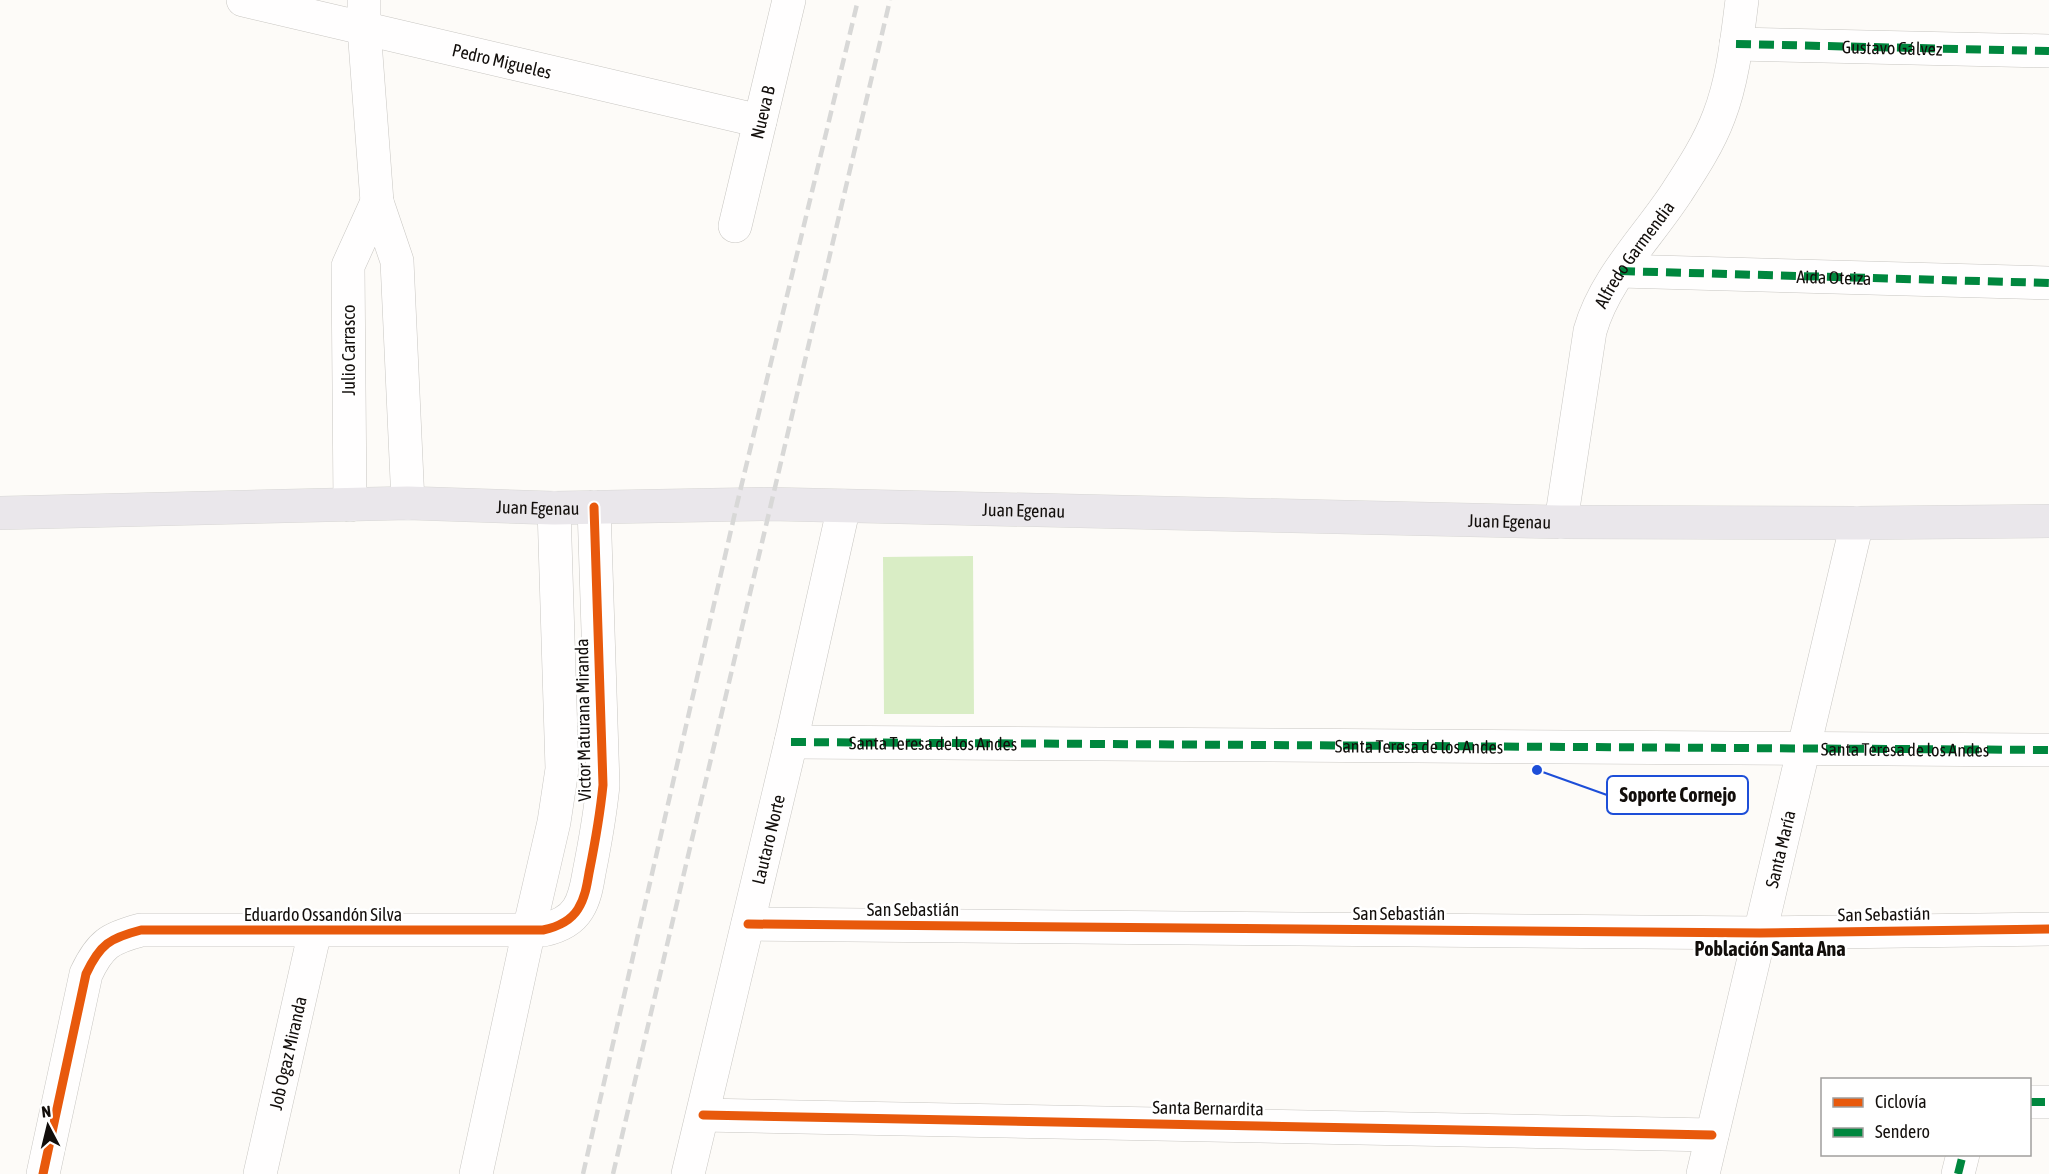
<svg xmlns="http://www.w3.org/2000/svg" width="2049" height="1174" font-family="'Asap Condensed',sans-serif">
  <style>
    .green { fill: #d9edc5 }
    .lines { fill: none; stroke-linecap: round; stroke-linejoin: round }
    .minor-casing { stroke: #c8c6c2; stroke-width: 34 }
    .major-casing { stroke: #d8d7d5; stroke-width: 34 }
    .minor { stroke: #fffefe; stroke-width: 33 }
    .major { stroke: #eae7eb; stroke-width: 33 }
    .rail { stroke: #d8d8d7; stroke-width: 4.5; stroke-dasharray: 12 6; stroke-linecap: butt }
    .quiet { stroke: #00873e; stroke-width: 8; stroke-dasharray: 15 8; stroke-linecap: butt }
    .cycleway-casing { stroke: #fff; stroke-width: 13 }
    .cycleway { stroke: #e8590c; stroke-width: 9 }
    .labels { text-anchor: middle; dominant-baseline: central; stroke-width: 5; stroke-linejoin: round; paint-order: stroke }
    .street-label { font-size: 18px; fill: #120e0b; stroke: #fff }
    .neighbourhood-label { font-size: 20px; font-weight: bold; fill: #120e0b; stroke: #fff }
    .leader { fill: none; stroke: #1d4ed8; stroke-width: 2 }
    .callout-dot { fill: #1d4ed8; stroke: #fff; stroke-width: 2 }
    .callout { fill: #fff; stroke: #1d4ed8; stroke-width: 2 }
    .callout-label { font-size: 20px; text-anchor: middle; font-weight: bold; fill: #120e0b }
  </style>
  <rect width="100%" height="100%" fill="#fdfbf8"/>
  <path class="green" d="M973 556 974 714H884L883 557Z"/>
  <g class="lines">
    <g class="minor-casing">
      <g id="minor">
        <path id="s1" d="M243 0 760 121"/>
        <path d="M364 0V28L377 202"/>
        <path d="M1736 44 2049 51"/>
        <path id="s2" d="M735 226 789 0"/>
        <path d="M1620 271 2049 283"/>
        <path d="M350 505 348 266 377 202 397 261 408 503"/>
        <path id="s3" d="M1561 522 1590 331C1605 278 1647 238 1677 192 1692 169 1709 143 1719 116 1733 80 1737 39 1742 0"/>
        <path id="s4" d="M791 742 2049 750"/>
        <path d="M748 924 1760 933 2049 929"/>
        <path d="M2030 1102H2049"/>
        <path d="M703 1115 1712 1135"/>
        <path d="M43 1174 86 974C100 944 110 938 141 930H543C557 927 570 922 578 909 585 898 587 885 589 873 595 843 600 815 603 785L594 507"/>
        <path id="s5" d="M260 1174 315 931"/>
        <path d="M476 1174 529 930 554 822 562 769 554 508"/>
        <path id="s6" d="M688 1174 791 742 844 506"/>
        <path id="s7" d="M1703 1174 1857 523"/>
        <path d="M1958 1174 1963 1154"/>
      </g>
    </g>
    <g class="major-casing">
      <g id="major">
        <path id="s8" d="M0 513 408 503 554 508 770 504 1561 522 1857 523 2049 521"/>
      </g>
    </g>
    <use href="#minor" class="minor"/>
    <use href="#major" class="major"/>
    <path class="rail" d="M583 1174 737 504 858 0
      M613 1174 890 0"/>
    <g class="quiet">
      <path id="s9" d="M1736 44 2049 51"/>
      <path id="s10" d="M1620 271 2049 283"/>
      <path d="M791 742 2049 750"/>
      <path d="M2030 1102H2049"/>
      <path d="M1958 1174 1963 1154"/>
    </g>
    <g class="cycleway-casing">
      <path id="cycleway" d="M748 924 1760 933 2049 929
        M703 1115 1712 1135
        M43 1174 86 974C100 944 110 938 141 930H543C557 927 570 922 578 909 585 898 587 885 589 873 595 843 600 815 603 785L594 507"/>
    </g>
    <use href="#cycleway" class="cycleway"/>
  </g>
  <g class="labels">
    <g class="street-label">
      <text stroke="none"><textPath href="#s9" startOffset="156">Gustavo Gálvez</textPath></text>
      <text stroke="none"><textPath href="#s1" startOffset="266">Pedro Migueles</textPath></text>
      <text stroke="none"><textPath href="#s2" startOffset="117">Nueva B</textPath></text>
      <text stroke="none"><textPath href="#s3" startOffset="282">Alfredo Garmendia</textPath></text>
      <text stroke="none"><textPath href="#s10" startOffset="214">Aida Oteiza</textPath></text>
      <text transform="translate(348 350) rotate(-90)">Julio Carrasco</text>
      <text stroke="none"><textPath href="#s8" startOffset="538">Juan Egenau</textPath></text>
      <text stroke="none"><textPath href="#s8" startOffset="1024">Juan Egenau</textPath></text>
      <text stroke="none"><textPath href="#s8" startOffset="1510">Juan Egenau</textPath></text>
      <text transform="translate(583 720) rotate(-91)">Victor Maturana Miranda</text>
      <text stroke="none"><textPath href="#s4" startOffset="142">Santa Teresa de los Andes</textPath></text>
      <text stroke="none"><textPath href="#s4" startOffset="628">Santa Teresa de los Andes</textPath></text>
      <text stroke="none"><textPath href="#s4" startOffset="1114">Santa Teresa de los Andes</textPath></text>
      <text stroke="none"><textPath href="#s6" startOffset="344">Lautaro Norte</textPath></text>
      <text stroke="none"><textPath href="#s7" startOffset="334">Santa María</textPath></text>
      <text x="913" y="909">San Sebastián</text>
      <text x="1399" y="913">San Sebastián</text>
      <text x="323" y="914">Eduardo Ossandón Silva</text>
      <text transform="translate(1884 914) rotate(-1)">San Sebastián</text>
      <text stroke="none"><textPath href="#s5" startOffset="124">Job Ogaz Miranda</textPath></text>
      <text transform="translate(1208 1108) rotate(1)">Santa Bernardita</text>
    </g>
    <g class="neighbourhood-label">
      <text x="1770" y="948">Población Santa Ana</text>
    </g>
  </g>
  <path class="leader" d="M1537 770L1607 795"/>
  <circle class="callout-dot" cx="1537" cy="770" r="6"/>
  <rect class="callout" x="1607" y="776" width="141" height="38" rx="6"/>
  <g class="callout-label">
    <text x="1678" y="802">Soporte Cornejo</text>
  </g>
  <rect x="1821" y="1078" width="210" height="78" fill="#ffffff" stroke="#a09f9d" stroke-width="1.5"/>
  <rect x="1833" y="1098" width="30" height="9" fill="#e8590c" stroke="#a09f9d" stroke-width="1.5"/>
  <text x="1875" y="1108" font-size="18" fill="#120e0b">Ciclovía</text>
  <rect x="1833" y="1128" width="30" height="9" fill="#00873e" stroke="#a09f9d" stroke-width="1.5"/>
  <text x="1875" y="1138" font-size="18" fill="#120e0b">Sendero</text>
  <g transform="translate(48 1126) rotate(353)" stroke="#ffffff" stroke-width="4.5" paint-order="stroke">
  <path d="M0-4.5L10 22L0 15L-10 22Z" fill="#120e0b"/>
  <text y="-9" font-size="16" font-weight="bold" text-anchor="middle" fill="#120e0b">N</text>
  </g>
</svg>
